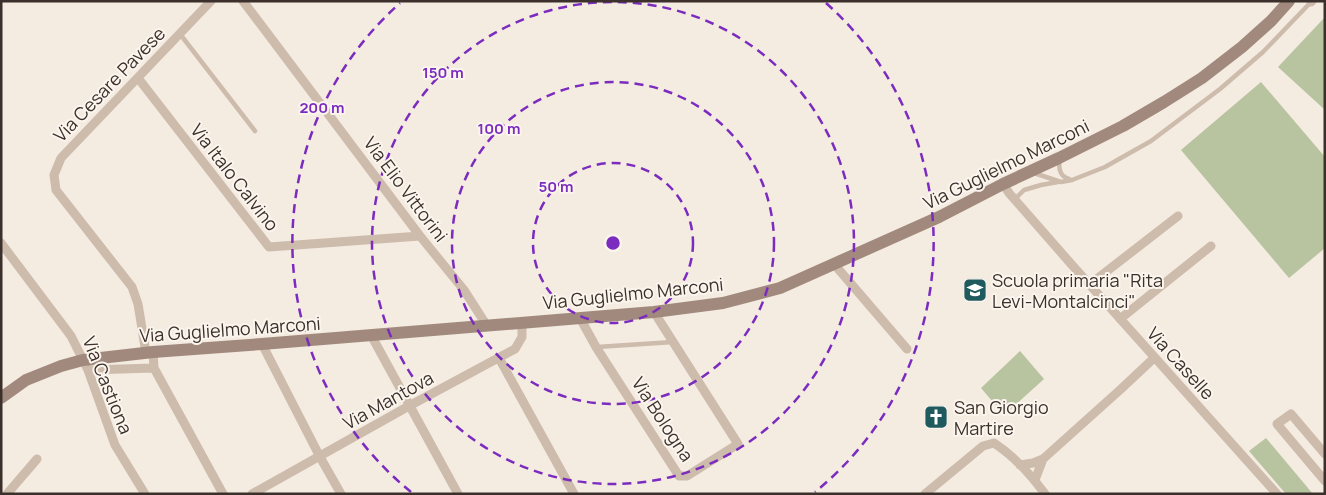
<svg xmlns="http://www.w3.org/2000/svg" width="1326" height="495" font-family="Manrope,sans-serif">
  <style>
    .green { fill: #b8c4a0 }
    .lines { fill: none; stroke-linecap: round; stroke-linejoin: round }
    .service { stroke: #cdbbac; stroke-width: 4.5 }
    .minor { stroke: #cdbbac; stroke-width: 9 }
    .secondary { stroke: #a18a7d; stroke-width: 12 }
    .ring { fill: none; stroke: #7b2cbf; stroke-width: 2.5; stroke-dasharray: 9 6 }
    .labels { text-anchor: middle; dominant-baseline: central; stroke-width: 4; stroke-linejoin: round; paint-order: stroke }
    .street-label { font-size: 18px; fill: #3b302b; stroke: #fbf5ee }
    .poi-label { font-size: 18px; fill: #3b302b; stroke: #fbf5ee; text-anchor: start }
    .centre { fill: #7b2cbf; stroke: #fbf5ee; stroke-width: 2.5 }
    .ring-label { font-size: 15px; text-anchor: middle; font-weight: bold; fill: #7b2cbf; stroke: #fbf5ee; stroke-width: 4; stroke-linejoin: round; paint-order: stroke }
  </style>
  <rect width="100%" height="100%" fill="#f4ebe1"/>
  <path class="green" d="M1325 17V110L1278 67Z
    M1261 82 1325 157V248L1289 278 1181 150Z
    M1020 351 1044 379 1004 415 981 388Z
    M1266 438 1313 494H1286L1249 451Z"/>
  <g class="lines">
    <path class="service" d="M180 34 255 131
      M1059 159C1059 168 1059 176 1069 179
      M1034 173 1061 182 1072 180 1105 167 1151 141 1220 89 1263 52 1311 2
      M1015 199 1024 190 1041 185 1058 182
      M597 347 673 342"/>
    <path class="minor" d="M243 1 420 236 464 290 487 326
      M1311 2 1312 1
      M138 78 269 247 420 236
      M1003 184 1009 193 1072 265 1277 494
      M1 243 71 336 88 370 115 445 145 494
      M834 264 907 349
      M1089 285 1178 216
      M580 318 596 347 679 476H687L738 444 654 312
      M1120 319 1211 246
      M371 335 458 494
      M262 344 320 457 341 494
      M153 352 154 368 223 494
      M146 353 138 304 132 287 56 190 54 175 61 158 211 1
      M499 358 574 494
      M88 370 154 368
      M1325 454 1291 414 1277 424 1325 481
      M1020 465 1033 463 1043 459 1121 389 1154 358
      M1035 480 1043 459
      M7 494 37 459
      M252 494 409 406 515 349 522 337V322
      M925 494 983 446 994 443C1014 456 1031 475 1045 494"/>
    <path class="secondary" d="M1 398 26 380 61 366 83 360 153 352 262 344 654 312 723 303 780 288 939 217 1003 184 1059 158 1123 126 1164 102 1202 78 1242 47 1271 21 1289 1"/>
  </g>
  <g class="ring">
    <circle cx="613" cy="243" r="80"/>
    <circle cx="613" cy="243" r="161"/>
    <circle cx="613" cy="243" r="241"/>
    <path d="M411 492A321 321 0 0 1 400 3M826 3A321 321 0 0 1 815 492"/>
  </g>
  <defs>
    <g id="school-square" transform="scale(1.25)"><rect x="-9" y="-9" width="18" height="18" rx="4" fill="#1f5a5e" stroke="#fbf5ee"/><path d="M0-5L7-2L0 1L-7-2ZM-4 1L0 2.5L4 1V4Q0 6-4 4Z" fill="#fff"/></g>
    <g id="church-square" transform="scale(1.25)"><rect x="-9" y="-9" width="18" height="18" rx="4" fill="#1f5a5e" stroke="#fbf5ee"/><path d="M-1.2-6h2.4v3.5h3.3v2.4h-3.3V6h-2.4V-.1h-3.3v-2.4h3.3Z" fill="#fff"/></g>
  </defs>
  <g fill-rule="evenodd">
    <use href="#school-square" x="975" y="290"/>
    <use href="#church-square" x="936" y="417"/>
  </g>
  <g class="labels">
    <g class="street-label">
      <text transform="translate(109 84) rotate(-46)">Via Cesare Pavese</text>
      <text transform="translate(1006 164) rotate(-26)">Via Guglielmo Marconi</text>
      <text transform="translate(235 177) rotate(52)">Via Italo Calvino</text>
      <text transform="translate(406 189) rotate(53)">Via Elio Vittorini</text>
      <text transform="translate(633 293) rotate(-6)">Via Guglielmo Marconi</text>
      <text transform="translate(230 329) rotate(-4)">Via Guglielmo Marconi</text>
      <text transform="translate(1181 363) rotate(48)">Via Caselle</text>
      <text transform="translate(108 385) rotate(68)">Via Castiona</text>
      <text transform="translate(388 400) rotate(-29)">Via Mantova</text>
      <text transform="translate(663 419) rotate(57)">Via Bologna</text>
    </g>
    <g class="poi-label">
      <text x="992" y="280">Scuola primaria "Rita<tspan x="992" dy="21">Levi-Montalcinci"</tspan></text>
      <text x="954" y="407">San Giorgio<tspan x="954" dy="21">Martire</tspan></text>
    </g>
  </g>
  <circle cx="613" cy="243" r="8" class="centre"/>
  <g class="ring-label">
    <text x="443" y="78">150 m</text>
    <text x="322" y="113">200 m</text>
    <text x="499" y="134">100 m</text>
    <text x="556" y="192">50 m</text>
  </g>
  <rect width="1326" height="495" fill="none" stroke="#3b302b" stroke-width="5"/>
</svg>
